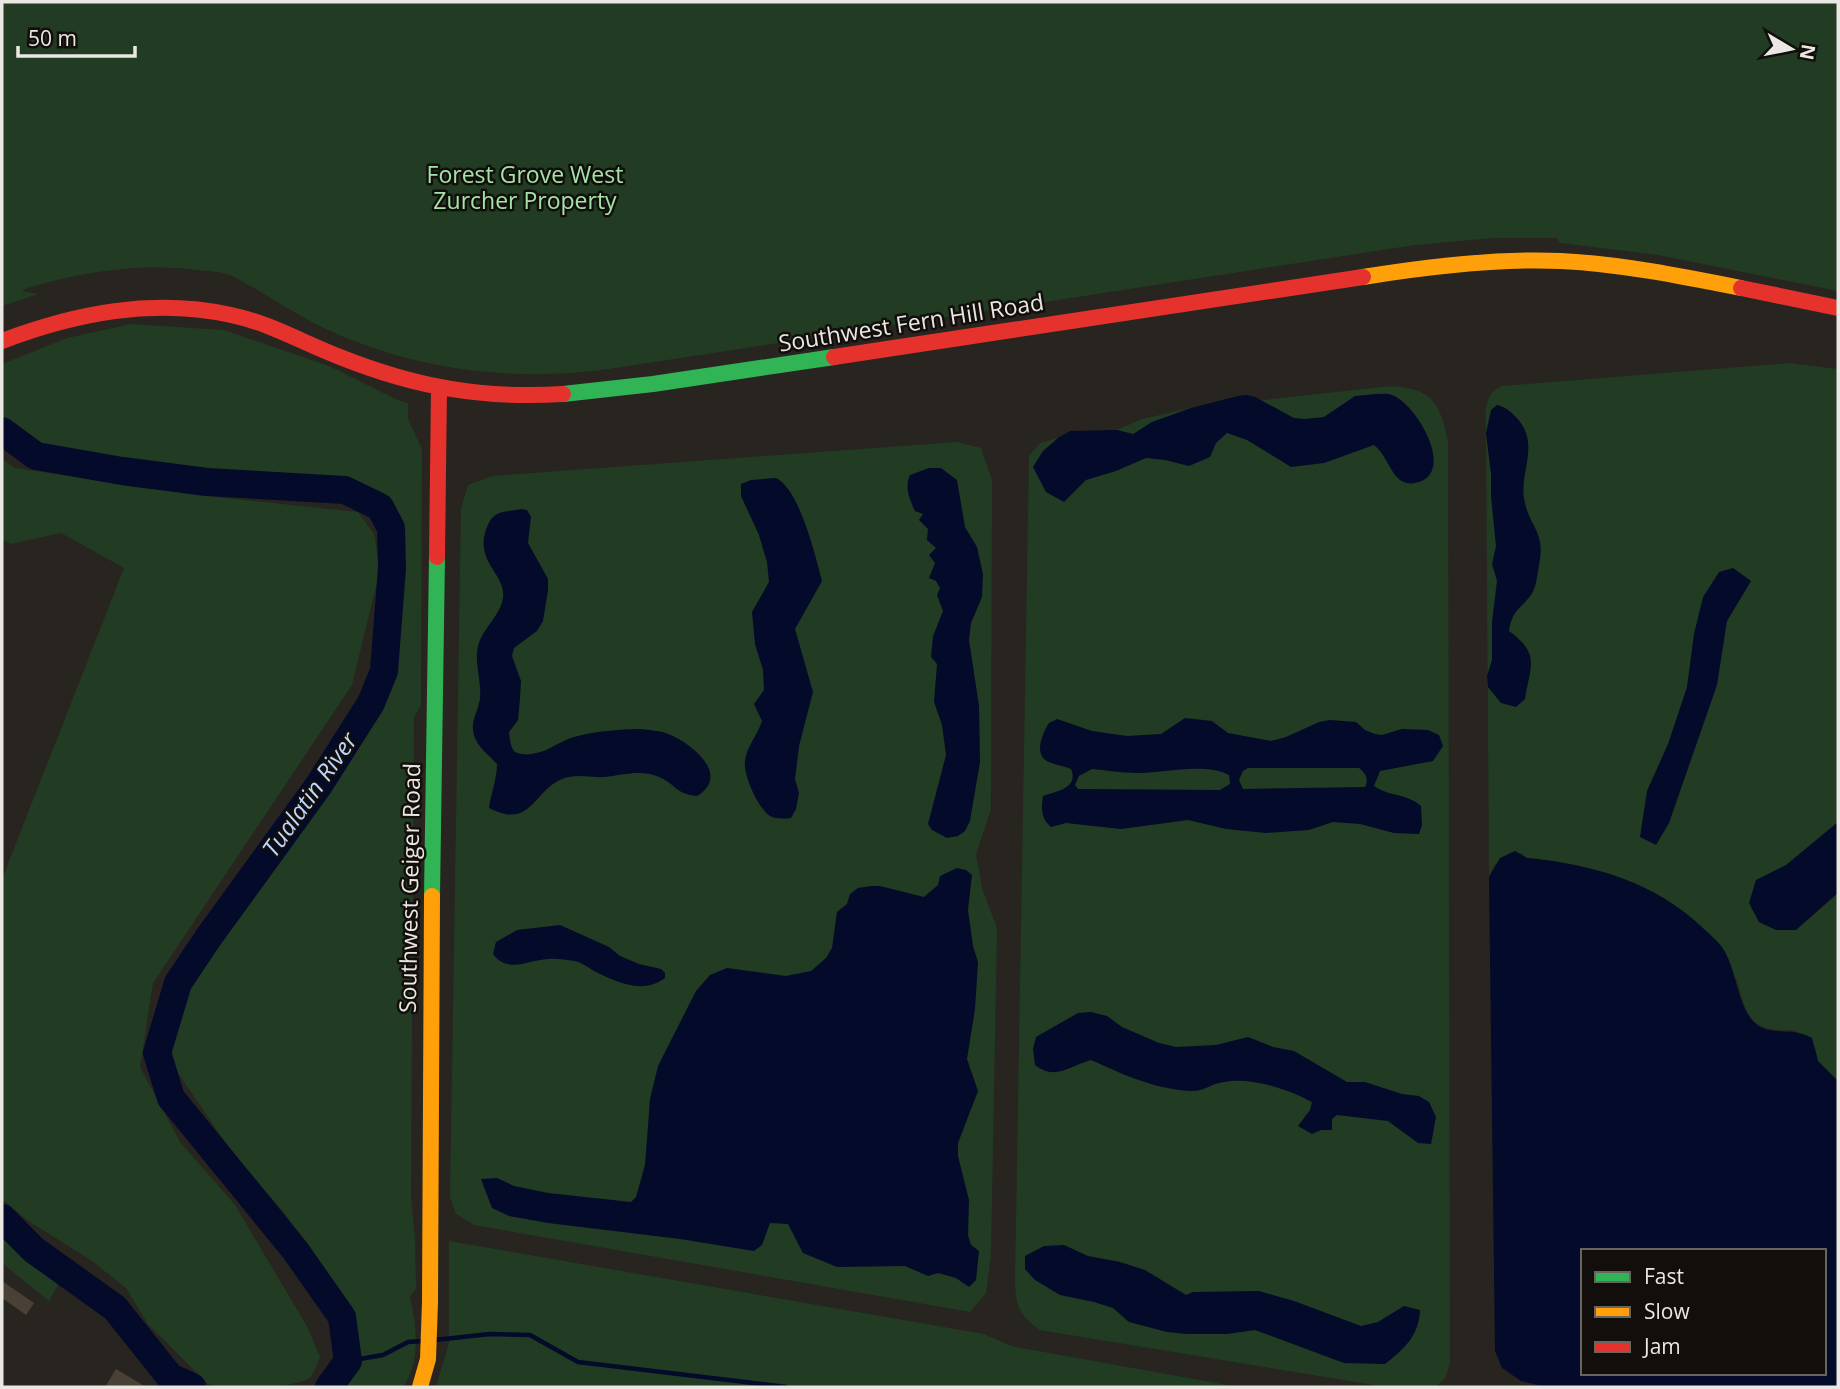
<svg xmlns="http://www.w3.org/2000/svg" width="1840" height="1389" font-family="'Open Sans',sans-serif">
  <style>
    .green { fill: #213c22 }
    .water { fill: #040a29; fill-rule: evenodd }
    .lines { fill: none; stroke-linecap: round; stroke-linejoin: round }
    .stream { stroke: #040a29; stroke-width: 4.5 }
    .river { stroke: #040a29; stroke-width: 28 }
    .building { fill: #494036 }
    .fast { stroke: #30b455; stroke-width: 16 }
    .slow { stroke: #ff9f0a; stroke-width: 16 }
    .jam { stroke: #e5322d; stroke-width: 16 }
    .labels { text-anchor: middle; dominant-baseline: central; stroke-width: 5; stroke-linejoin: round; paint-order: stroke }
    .park-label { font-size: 23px; fill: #a4e3a6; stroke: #110e0b }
    .street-label { font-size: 23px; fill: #ebe7e2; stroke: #110e0b }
    .water-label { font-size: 24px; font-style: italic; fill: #bdd6ff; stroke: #110e0b }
  </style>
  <rect width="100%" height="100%" fill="#282420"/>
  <path class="green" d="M2 2H1838V291L1658 255 1560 243 1557 238H1494L1415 245 609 369C509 383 405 369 314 323 293 312 274 300 254 288 246 284 238 278 230 275 221 272 209 271 199 270 140 263 81 271 25 289L22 291 38 294 2 306Z
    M131 324 224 330 329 366 395 399 408 403V419L422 449 421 706 414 717 411 1196 415 1240 416 1288 410 1297C417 1327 421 1361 403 1387H346L357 1371 359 1339 349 1302 324 1273 286 1215 232 1152 178 1073 171 1049 185 989 229 916 335 769 384 691 397 576 393 516 381 500 339 479 225 475 150 462 102 470 95 464 59 455 2 424V364L67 338Z
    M1789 363 1838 369V1081L1818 1061 1815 1047 1794 1030C1748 1032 1748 1017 1736 978L1540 859 1527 858 1521 853 1494 865 1489 877 1486 433C1486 415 1482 394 1502 386Z
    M1392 386C1433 389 1440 403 1448 441L1450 1362 1445 1379 1435 1387H1386L1040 1330C1018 1314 1016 1306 1015 1280L1029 456 1040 443 1058 438 1117 442V430L1142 419 1191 408Z
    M957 442 981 448 992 480 991 809 976 854 982 888 997 928 991 1255 986 1293 970 1312 474 1225 456 1214 450 1197 461 509 468 485 492 476Z
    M2 459 15 468 217 497 358 512 374 534 380 570 352 685 153 983 140 1067 180 1142 235 1205 308 1328 320 1357C317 1363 315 1372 311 1377 296 1389 228 1389 208 1384L148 1324 126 1288 92 1261 27 1220 2 1199V879L124 568 61 533 11 544 2 540Z
    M2 1231 60 1281 49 1301 2 1263Z
    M449 1241 984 1334 1011 1346 1238 1387H436L449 1343Z"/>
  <path class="water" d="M1376 394C1381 394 1388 393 1392 395 1417 404 1458 475 1415 483 1410 484 1404 483 1400 480 1389 471 1386 454 1374 445L1324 463 1291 467 1247 440 1227 433 1216 443 1210 457 1189 466 1165 460 1146 458 1116 471 1086 480 1064 502 1046 492 1033 467 1043 451 1058 438 1070 431 1117 430 1133 434 1152 422 1191 408 1238 396 1247 395 1255 397 1294 418 1305 419 1324 417 1355 396Z
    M1497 405C1505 407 1509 410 1515 416 1543 444 1517 473 1525 503 1530 526 1544 532 1540 559 1538 569 1537 587 1531 595 1519 611 1513 609 1509 631 1541 654 1530 666 1525 699L1516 707 1501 703 1488 687 1487 676 1492 660V622L1497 581 1492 564 1496 546 1491 496V474L1486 433 1491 410Z
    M929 468H941L957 480 965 527 977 547 983 574 982 597 971 623 969 640 979 706 980 762 970 821 965 831 958 836 947 838 932 830 928 824 946 755 942 725 934 702 937 664 931 657 933 636 943 611 937 595 940 588 936 581 929 578 935 563 929 555 936 548 927 540 928 529 919 520 923 514 915 511C910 500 904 487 910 475Z
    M776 478C800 490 815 555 822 581L795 629 813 692 799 746 795 779 799 793 796 809 791 818C785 819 775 819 770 816 758 808 743 775 745 761 746 748 758 734 762 721L754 704 764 690 763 670 755 644 752 612 769 582 767 562 759 535 741 496V484L751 480Z
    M521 509 527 510 531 517 528 543 548 579V590L543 621 537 631 514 648 512 656 521 681 520 698 518 720 509 732C510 738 510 747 515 752 521 755 530 755 536 753 548 751 559 742 571 738 588 732 621 729 640 729 650 730 663 731 671 735 695 746 730 776 697 796 675 794 676 784 659 777 643 769 621 775 605 777 591 778 576 773 562 779 533 791 531 830 489 808 491 793 497 779 497 764 489 755 477 747 474 735 470 721 478 712 480 699 482 679 472 658 480 640 486 626 501 613 503 598 506 575 477 563 485 533 492 510 500 513 521 509Z
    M1733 568 1751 581 1727 621 1717 685 1669 823 1656 845 1640 837 1647 791 1668 744 1687 687 1694 634 1703 597 1719 572Z
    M1185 718 1212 721 1228 733 1271 741 1286 737 1319 722 1330 720 1356 722 1365 730 1375 734 1382 735 1402 729 1428 730 1439 735 1443 746 1433 761 1380 771 1374 786C1390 797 1406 793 1421 806L1422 825 1419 834 1394 833 1360 824 1333 822 1309 830 1266 833 1226 829 1188 820 1121 829 1066 823 1051 827C1041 819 1041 808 1043 796 1057 791 1079 788 1071 769 1064 766 1056 765 1049 762 1033 755 1042 734 1049 723L1057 719 1092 731 1127 736 1161 734ZM1248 768H1359C1366 774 1369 779 1365 787L1243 789 1239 780 1243 771ZM1092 769C1106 770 1121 773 1136 773 1162 773 1206 762 1229 775L1230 784 1220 790 1078 789 1075 785 1079 776Z
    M1838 822V893L1796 930H1776L1759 922 1749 903 1756 880 1786 865Z
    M1515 851 1527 858C1592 864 1655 882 1703 928 1709 934 1717 940 1722 947 1737 968 1737 1008 1756 1024 1772 1037 1793 1026 1812 1038L1818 1061 1838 1081V1387H1546L1521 1381 1502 1368 1495 1351 1489 877 1500 858ZM1583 1251H1824V1373H1583Z
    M957 868 966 870 972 875 968 910 973 946 978 962 975 1009 967 1059 978 1091 958 1143V1156L969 1200 968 1235 971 1245 979 1251 976 1280 969 1287 956 1278 938 1273 928 1276 905 1266 837 1267 803 1253 788 1224 770 1223 762 1245 754 1251 680 1239 548 1223 509 1216 492 1208 481 1179 497 1178 514 1186 548 1193 631 1202 636 1197 645 1165 650 1099 658 1066 696 991 710 975 727 968 786 976 811 971 826 958 832 948 837 912 847 904 850 894 858 888 871 886H880L924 897 938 885 940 876Z
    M560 925 609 947 620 956 639 964 661 969 665 973V978C642 995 617 982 594 971 588 967 582 963 575 961 566 960 557 958 548 959 528 960 508 974 493 954L496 942 517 930Z
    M1091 1012 1107 1016 1122 1027 1159 1043 1176 1047 1216 1045 1248 1037 1273 1047 1294 1051 1347 1082H1365L1402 1094 1419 1096 1429 1102 1436 1117 1431 1144 1418 1143 1388 1121 1337 1115 1332 1119V1130H1321L1312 1134 1298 1126 1310 1110 1312 1102C1288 1089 1251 1077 1224 1082 1213 1083 1204 1091 1193 1091 1157 1090 1124 1075 1091 1060 1070 1066 1055 1081 1035 1065L1033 1049 1036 1037 1078 1013Z
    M1064 1245 1088 1256 1120 1262 1145 1270 1186 1295 1193 1292 1259 1291 1294 1301 1361 1326 1378 1322 1404 1306 1420 1310C1419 1336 1404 1349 1385 1364L1344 1363 1255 1330 1227 1334H1187L1167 1332 1129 1322 1113 1308 1094 1302 1060 1295 1035 1280 1025 1269V1256L1044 1246Z"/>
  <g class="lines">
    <path class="stream" d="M435 1340 490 1334 530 1335 578 1362 786 1387
      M348 1361 383 1355 408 1342 423 1341"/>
    <path class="river" d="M2 431 36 456 122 471 207 482 345 490 380 507 391 528 392 568 384 671 371 703 319 785 208 938 178 983 157 1053 171 1098 295 1250 342 1317 348 1361 329 1387
      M2 1218 34 1250 115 1308 170 1377 192 1387"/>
  </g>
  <path class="building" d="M2 1281 34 1303 26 1315 2 1298Z
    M116 1369 146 1387H105Z"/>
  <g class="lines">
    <path class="fast" d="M563 394 653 384 834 357
      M432 896 437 557"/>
    <path class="slow" d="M1363 277C1425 267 1498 258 1561 261 1621 264 1681 276 1741 288
      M420 1387 428 1359 430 1302 432 896"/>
    <path class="jam" d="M1741 288 1838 308
      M2 341C76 313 152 298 231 315 270 323 303 343 340 357 415 387 482 399 563 394
      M834 357 1363 277
      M437 557 439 388"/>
  </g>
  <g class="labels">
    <g class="park-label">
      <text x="525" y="174">Forest Grove West<tspan x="525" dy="26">Zurcher Property</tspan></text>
    </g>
    <g class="street-label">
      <text transform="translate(911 322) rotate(-9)">Southwest Fern Hill Road</text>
      <text transform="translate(409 888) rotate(-89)">Southwest Geiger Road</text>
    </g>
    <g class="water-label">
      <text transform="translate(309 794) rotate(-55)">Tualatin River</text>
    </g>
  </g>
  <rect width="1840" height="1389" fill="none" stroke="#ebe7e2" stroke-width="7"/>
  <rect x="1581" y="1249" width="245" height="126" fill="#110e0b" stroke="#686561" stroke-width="2"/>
  <rect x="1595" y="1272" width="35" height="10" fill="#30b455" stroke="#686561" stroke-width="2"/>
  <text x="1644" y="1284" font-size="21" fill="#ebe7e2">Fast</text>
  <rect x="1595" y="1307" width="35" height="10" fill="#ff9f0a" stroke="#686561" stroke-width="2"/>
  <text x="1644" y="1319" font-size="21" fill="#ebe7e2">Slow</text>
  <rect x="1595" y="1342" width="35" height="10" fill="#e5322d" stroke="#686561" stroke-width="2"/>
  <text x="1644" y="1354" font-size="21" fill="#ebe7e2">Jam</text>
  <g transform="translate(1791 49) rotate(100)" stroke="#110e0b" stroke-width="5" paint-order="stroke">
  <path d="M0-5L12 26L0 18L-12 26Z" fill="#ebe7e2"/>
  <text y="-10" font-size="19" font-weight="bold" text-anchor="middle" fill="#ebe7e2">N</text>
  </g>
  <path d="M18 46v10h117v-10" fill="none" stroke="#ebe7e2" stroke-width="3.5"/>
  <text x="28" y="46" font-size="21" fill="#ebe7e2" stroke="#110e0b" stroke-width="5" paint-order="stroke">50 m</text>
</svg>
